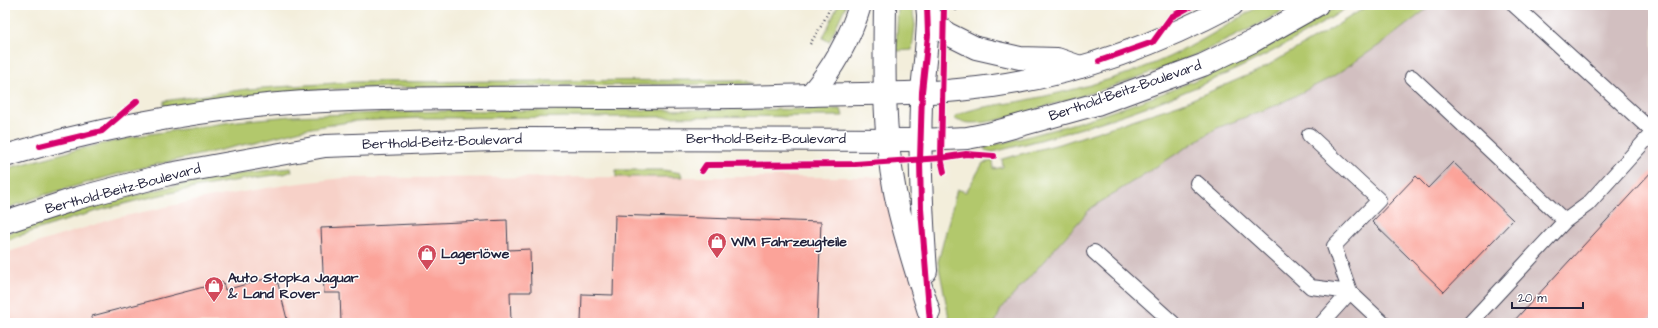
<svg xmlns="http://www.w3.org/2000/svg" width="1658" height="328" font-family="'Architects Daughter',sans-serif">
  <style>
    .built { fill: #f7d1c8 }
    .industrial { fill: #d2bfc0 }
    .green { fill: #b2c86c; stroke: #6a7554 }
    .building { fill: #fba399 }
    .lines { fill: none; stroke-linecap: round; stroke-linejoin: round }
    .lane-casing { stroke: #414153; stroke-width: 16 }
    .street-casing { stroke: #414153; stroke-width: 24 }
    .secondary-casing { stroke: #414153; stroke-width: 24 }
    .path { stroke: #414153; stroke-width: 2.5; stroke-dasharray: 1 3; stroke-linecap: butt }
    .lane { stroke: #fff; stroke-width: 14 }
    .street { stroke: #fff; stroke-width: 22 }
    .secondary { stroke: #fff; stroke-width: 22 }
    .cycleway-casing { stroke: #fff; stroke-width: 8 }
    .cycleway { stroke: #d6006c; stroke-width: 6 }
    .labels { text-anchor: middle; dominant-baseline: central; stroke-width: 3; stroke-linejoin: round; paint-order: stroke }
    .street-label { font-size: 14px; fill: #22223b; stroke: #fff }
    .poi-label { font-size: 14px; font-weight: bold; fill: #22223b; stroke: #fff; text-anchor: start }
  </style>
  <rect width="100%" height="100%" fill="#fff"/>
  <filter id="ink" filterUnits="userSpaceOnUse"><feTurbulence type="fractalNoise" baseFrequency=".025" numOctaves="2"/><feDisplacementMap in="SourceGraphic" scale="8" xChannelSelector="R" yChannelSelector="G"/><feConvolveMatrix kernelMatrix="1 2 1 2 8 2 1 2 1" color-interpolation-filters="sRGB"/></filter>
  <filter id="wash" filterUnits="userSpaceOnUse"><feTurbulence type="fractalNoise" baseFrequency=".012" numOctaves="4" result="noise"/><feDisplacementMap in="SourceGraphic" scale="16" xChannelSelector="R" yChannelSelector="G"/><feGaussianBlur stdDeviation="0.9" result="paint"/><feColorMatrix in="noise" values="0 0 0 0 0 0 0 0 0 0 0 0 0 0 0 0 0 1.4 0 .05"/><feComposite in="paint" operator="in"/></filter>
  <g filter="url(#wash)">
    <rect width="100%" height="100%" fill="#f3eedb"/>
    <path class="built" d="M682 177H891L921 302 929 323H5V253L116 218 207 198 292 184 343 178Z"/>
    <path class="industrial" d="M1432 5H1653V323H973L991 200 1217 128 1277 105 1332 77 1384 42Z"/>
    <path class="green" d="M838 5H846L829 42 823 38Z
      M898 5H912V7L915 25 912 50 896 51Z
      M1261 5H1293C1259 25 1224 42 1188 58 1139 79 1087 95 1036 109 1016 115 994 123 974 123 967 123 958 122 954 118 965 107 1010 104 1027 100 1070 91 1114 80 1155 63 1192 48 1227 25 1261 5Z
      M1340 5H1351C1243 77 1119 122 993 152L985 150V147C1110 118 1231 74 1340 5Z
      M1369 5H1432L1384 42 1332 77 1277 105 1217 128 1091 208 1001 309 995 323H950L938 262 957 189 966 192 983 163 993 161 994 169 1003 167 1002 159 1063 143 1181 104 1260 70 1334 27Z
      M714 80H744L753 84 353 88 247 95 164 107V101L247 89 351 82Z
      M841 109 843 116 419 118 355 121 305 129 247 144 132 170 44 195 5 209V169L79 149 143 135 238 121 291 116 443 111Z
      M291 168 292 171 284 174C189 185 95 208 5 241V234L8 233C100 203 193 176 291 168Z
      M616 170H663L681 173 682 177H616Z"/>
    <g id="blocks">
      <path class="building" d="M1453 162 1513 220 1444 292 1372 222 1416 176 1428 188Z
        M1653 170V314L1645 323H1512Z
        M615 215 821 222 817 323H581L582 294 613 295Z
        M507 220 508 250 530 249 531 292H510L511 323H341L340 293H324L321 228Z
        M276 276 288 323H92V316L223 282 225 290Z"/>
    </g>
  </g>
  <g filter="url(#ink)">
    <use href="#blocks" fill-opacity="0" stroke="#414153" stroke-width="1"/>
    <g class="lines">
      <g class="lane-casing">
        <path id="lane" d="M1514 5 1653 132
          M1412 77 1565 221
          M1197 183 1311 287 1350 292 1334 246 1379 200 1309 135
          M1094 252 1173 323
          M1322 323 1350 292 1383 323
          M1470 323 1565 221 1588 204 1653 132"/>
      </g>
      <g class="street-casing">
        <path id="street" d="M885 5C884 67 883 131 895 192 903 233 917 273 929 312
          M928 15 946 33 976 48 1020 58 1057 59 1080 67
          M810 95C832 70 851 37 860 5
          M926 271C922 215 919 159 921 103 923 73 928 44 928 15"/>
      </g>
      <g class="secondary-casing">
        <path id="secondary" d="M927 5 928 15
          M5 156C117 123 234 103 351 100 503 95 656 101 808 95 858 93 909 95 958 90 1054 82 1147 50 1232 5
          M5 222 78 198 169 174 325 146 519 139 920 140 967 138 988 134 1097 104 1203 65 1253 41 1317 5"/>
      </g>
      <path class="path" d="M956 11V5
        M810 44 823 23 831 5"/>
      <use href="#lane" class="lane"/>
      <use href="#street" class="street"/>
      <use href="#secondary" class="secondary"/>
      <g class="cycleway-casing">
        <path id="cycleway" d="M927 5 928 35 922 92 920 160 921 209 930 323
          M944 5 941 158 944 172
          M1099 61 1153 42 1171 17 1193 5
          M40 146 102 131 137 101
          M702 171 706 165 855 164 941 158 966 154 994 156"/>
      </g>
      <use href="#cycleway" class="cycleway"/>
    </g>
  </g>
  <defs>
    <g id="shop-pin" transform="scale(1)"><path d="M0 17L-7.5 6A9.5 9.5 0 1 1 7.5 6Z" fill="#d1495b" stroke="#fff"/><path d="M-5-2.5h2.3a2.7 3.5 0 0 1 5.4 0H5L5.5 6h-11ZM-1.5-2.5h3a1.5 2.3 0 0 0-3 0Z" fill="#fff"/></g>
  </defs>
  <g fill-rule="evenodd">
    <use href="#shop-pin" x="717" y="242"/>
    <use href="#shop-pin" x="427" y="254"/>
    <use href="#shop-pin" x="214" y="286"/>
  </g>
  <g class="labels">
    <g class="street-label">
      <text transform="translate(1125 91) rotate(-19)">Berthold-Beitz-Boulevard</text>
      <text x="766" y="139">Berthold-Beitz-Boulevard</text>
      <text transform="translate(442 142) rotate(-2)">Berthold-Beitz-Boulevard</text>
      <text transform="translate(123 189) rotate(-15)">Berthold-Beitz-Boulevard</text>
    </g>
    <g class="poi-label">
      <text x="731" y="242">WM Fahrzeugteile</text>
      <text x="441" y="254">Lagerlöwe</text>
      <text x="228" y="278">Auto Stopka Jaguar<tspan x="228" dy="16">&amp; Land Rover</tspan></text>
    </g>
  </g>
  <rect width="1658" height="328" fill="none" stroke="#fff" stroke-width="20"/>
  <path d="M1512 302v6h71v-6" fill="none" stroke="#22223b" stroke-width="2"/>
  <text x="1518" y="302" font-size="12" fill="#22223b" stroke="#ffffff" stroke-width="3" paint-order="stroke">20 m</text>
</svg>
